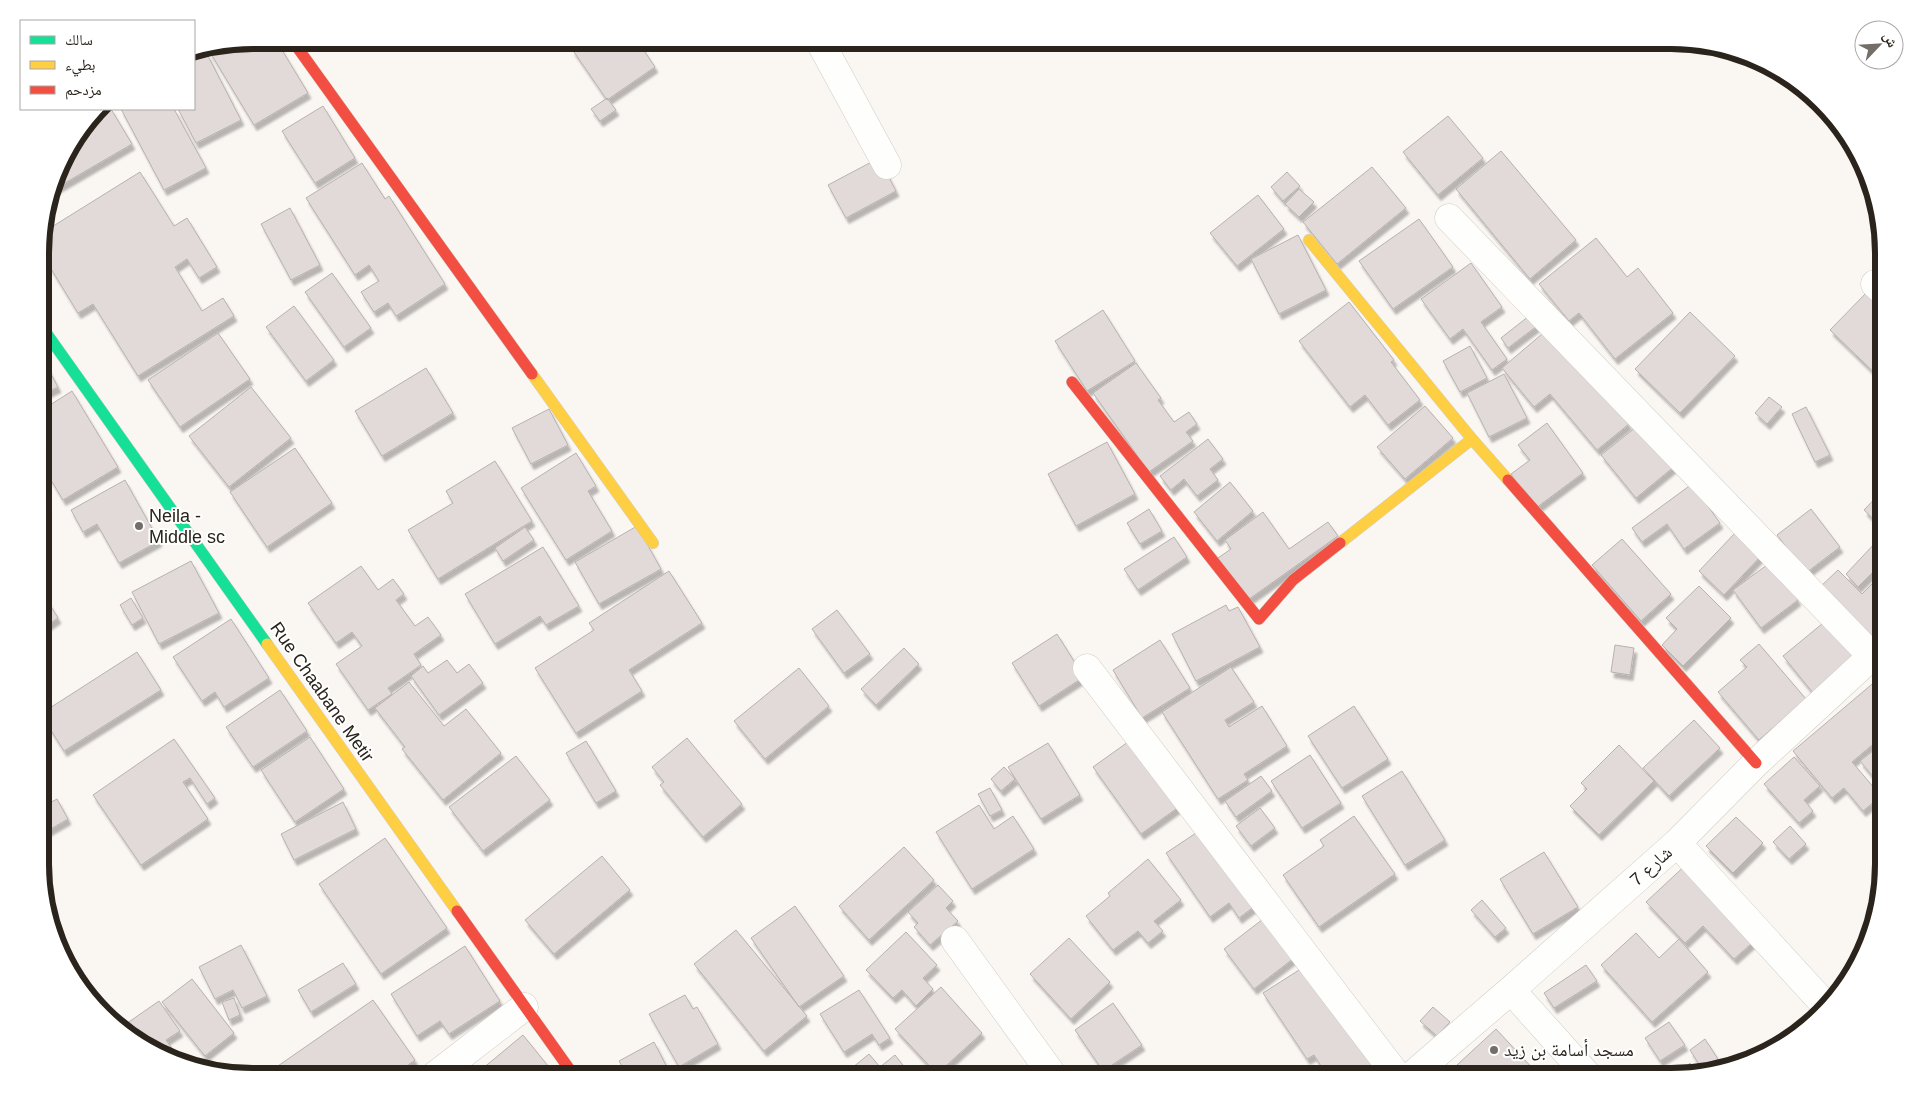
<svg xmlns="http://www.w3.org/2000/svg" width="1924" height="1117" font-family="Arial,'Noto Naskh Arabic',sans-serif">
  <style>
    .building { fill: #e2dad8; stroke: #b8b1af; filter: url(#shadow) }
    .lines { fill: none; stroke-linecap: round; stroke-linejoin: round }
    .street-casing { stroke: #d1cdc7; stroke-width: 29 }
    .fast-casing { stroke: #d1cdc7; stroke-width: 12 }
    .slow-casing { stroke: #d1cdc7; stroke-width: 12 }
    .jam-casing { stroke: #d1cdc7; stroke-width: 12 }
    .street { stroke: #fefefd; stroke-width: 28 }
    .fast { stroke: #16e098; stroke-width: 11 }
    .slow { stroke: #ffcf43; stroke-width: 11 }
    .jam { stroke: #f24e42; stroke-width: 11 }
    .poi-dot { fill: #736e67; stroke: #fff; stroke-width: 2 }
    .labels { text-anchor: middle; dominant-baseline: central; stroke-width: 4; stroke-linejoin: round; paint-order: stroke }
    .poi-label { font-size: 18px; fill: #2a241c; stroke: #fff; text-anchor: start }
    .street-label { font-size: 18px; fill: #2a241c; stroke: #fff }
    .rim { fill: none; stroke: #2a241c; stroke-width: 6 }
  </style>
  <defs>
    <filter id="shadow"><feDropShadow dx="3" dy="5.5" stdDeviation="1" flood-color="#0004"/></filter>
  </defs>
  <rect width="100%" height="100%" fill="#faf6f2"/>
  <path class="building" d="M253 40H276L308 93 254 125 208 49Z
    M585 40H637L655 67 607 100 572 49Z
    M207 54 241 120 196 143 178 109H194V61Z
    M607 98 616 110 600 121 591 109Z
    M323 106 355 158 315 183 282 131Z
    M100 109H111L132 144 53 190 62 158Z
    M121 109H174L206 168 164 190Z
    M1448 116 1483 158 1438 195 1403 152Z
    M1501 151 1576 240 1530 279 1456 189Z
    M879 158 896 191 846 218 828 185Z
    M362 163 385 199 389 196 445 284 396 316 388 303 374 312 361 292 379 281 369 265 355 275 306 198Z
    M1372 167 1406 208 1337 264 1303 222Z
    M140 172 174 226 187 218 217 267 199 278 187 259 175 267 202 311 223 298 234 316 138 376 93 304 78 313 42 254V233Z
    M1287 172 1300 186 1283 201 1271 187Z
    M1299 189 1314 202 1299 217 1285 204Z
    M1258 195 1284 229 1237 266 1210 233Z
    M290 208 320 265 291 280 261 224Z
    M1419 219 1453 267 1393 309 1359 261Z
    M1298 235 1326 290 1279 314 1251 259Z
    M1596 238 1627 277 1638 268 1673 313 1615 359 1579 313 1569 321 1539 284Z
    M1471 263 1502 307 1481 322 1507 359 1492 370 1463 329 1450 339 1421 299Z
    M332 273 371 328 344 347 305 292Z
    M1872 287 1884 299V382L1830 330Z
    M1349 302 1394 360 1391 362 1420 400 1388 425 1365 395 1350 407 1299 341Z
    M294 306 334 360 306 381 266 327Z
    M1103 310 1135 361 1087 391 1055 341Z
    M1690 312 1735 356 1680 413 1635 369Z
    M1529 316 1537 326 1508 348 1501 338Z
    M1549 328 1629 424 1597 450 1550 394 1534 407 1502 368Z
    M218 333 250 379 180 427 148 380Z
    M1470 346 1487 378 1460 392 1443 361Z
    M42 347 46 356 42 358 58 387 42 395Z
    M1136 363 1161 398 1158 400 1174 422 1189 412 1197 424 1186 432 1193 441 1149 472 1093 393Z
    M426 368 453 413 382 456 355 411Z
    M1504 374 1527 418 1489 437 1467 393Z
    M251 387 291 438 229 487 189 436Z
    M72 391 118 467 63 500 42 465V410Z
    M1769 397 1782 407 1767 424 1755 413Z
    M1425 406 1453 438 1405 479 1377 447Z
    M1806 407 1830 455 1815 462 1792 414Z
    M549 409 568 445 531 464 512 428Z
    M1547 423 1583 473 1536 508 1511 474 1530 460 1518 445Z
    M1641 423 1675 466 1636 498 1601 455Z
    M1208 439 1223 459 1210 469 1218 480 1197 496 1184 479 1171 490 1160 476Z
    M1107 442 1135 494 1076 526 1048 474Z
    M295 448 332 503 267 547 230 492Z
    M576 453 596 486 588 491 612 531 566 560 521 488Z
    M495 461 532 521 438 579 408 530 453 503 446 491Z
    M125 480 159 541 119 563 97 524 83 532 71 510Z
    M1230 482 1253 511 1217 541 1194 512Z
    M1692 484 1720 523 1684 549 1667 524 1642 542 1632 528Z
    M1884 489V529L1864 510Z
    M1149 509 1162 531 1140 544 1127 523Z
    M1811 509 1840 547 1806 573 1777 535Z
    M1263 512 1289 549 1328 522 1338 536 1245 602 1215 560 1231 549 1225 540Z
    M637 526 661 569 599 604 575 562Z
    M525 527 534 540 503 561 495 548Z
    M1884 530V542L1878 536Z
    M1736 532 1761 556 1724 595 1699 571Z
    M1174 537 1187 557 1138 590 1124 569Z
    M1622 539 1671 594 1641 621 1592 565Z
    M1876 542 1884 549V584L1872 573 1858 587 1846 574Z
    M543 547 579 606 546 625 540 616 495 644 465 594Z
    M191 561 219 613 159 644 132 592Z
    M1771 562 1798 600 1761 628 1733 590Z
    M361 566 378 590 393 579 404 594 396 600 415 626 428 617 441 635 414 654 421 665 388 688 392 694 368 710 336 664 362 646 352 632 336 643 308 603Z
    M1838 570 1862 594 1873 583 1884 594V638L1876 646 1819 588Z
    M669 571 702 623 629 670 642 691 576 733 535 668 594 630 589 623Z
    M1699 586 1731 618 1683 666 1662 645 1677 629 1666 618Z
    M42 592 58 618 42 629Z
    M131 598 143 618 132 625 120 605Z
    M1226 605 1229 611 1238 607 1260 647 1196 681 1172 634Z
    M837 610 870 654 844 673 812 629Z
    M231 619 269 678 224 707 215 692 202 701 173 657Z
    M1828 619 1859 658 1814 694 1783 656Z
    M1057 634 1084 677 1039 706 1012 663Z
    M1160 640 1190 688 1142 718 1113 670Z
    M1759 644 1806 699 1759 740 1718 692 1747 667 1740 660Z
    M1615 645 1634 648 1630 675 1611 672Z
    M904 648 919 664 876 705 861 689Z
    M137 652 161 690 64 751 42 716V713Z
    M447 660 457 673 469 664 483 683 439 715 411 676 423 666 428 673Z
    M1231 667 1254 702 1225 720 1229 727 1262 706 1287 746 1244 774 1248 780 1218 799 1162 712Z
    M799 668 829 706 765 759 734 721Z
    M1884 674V735L1852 762 1881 796 1863 811 1844 788 1832 798 1793 751Z
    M409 682 444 726 466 709 501 753 443 800 402 749 405 747 375 708Z
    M280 690 307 731 253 767 226 727Z
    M1354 706 1388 759 1342 788 1308 736Z
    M1694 720 1720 748 1669 796 1643 768Z
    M310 737 344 789 295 822 261 770Z
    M1135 737 1183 804 1141 834 1093 767Z
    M687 738 742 804 703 837 660 785 664 782 652 767Z
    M174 739 215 798 207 804 190 778 183 782 208 819 141 865 93 795Z
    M586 741 616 791 596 803 566 753Z
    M1884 742V772L1875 779 1860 761Z
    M1048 743 1080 795 1041 819 1008 767Z
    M1619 745 1654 781 1599 835 1570 806 1587 789 1581 783Z
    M1310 755 1341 803 1302 828 1271 781Z
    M516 756 550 800 483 851 449 807Z
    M1794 757 1820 786 1804 800 1813 811 1799 823 1764 784Z
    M1004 767 1015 779 1001 791 991 779Z
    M1402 771 1445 840 1405 865 1362 796Z
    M1261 776 1272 791 1236 817 1225 801Z
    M1884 784V796L1878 790Z
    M990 788 1002 810 990 816 978 794Z
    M57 799 68 819 42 834V807Z
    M343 802 356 829 294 860 281 834Z
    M979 805 994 829 1013 816 1034 849 972 889 936 832Z
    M1260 808 1275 828 1251 846 1236 826Z
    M1354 816 1395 874 1319 927 1283 875 1324 846 1320 840Z
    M1736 817 1763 843 1733 873 1706 846Z
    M1790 826 1806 844 1789 859 1773 842Z
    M1202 829 1255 906 1239 918 1229 903 1210 917 1166 853Z
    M385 838 447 928 381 974 319 884Z
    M904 847 934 880 869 940 839 906Z
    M1544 852 1578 907 1533 934 1500 879Z
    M602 856 630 890 554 954 525 920Z
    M1148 859 1181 900 1154 921 1163 931 1148 943 1138 931 1113 950 1086 916 1110 896 1108 893Z
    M1690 861 1760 936 1734 959 1703 926 1685 943 1646 902Z
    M938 885 953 901 946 908 958 921 930 945 914 927 918 923 908 912Z
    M1482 900 1506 928 1495 937 1471 910Z
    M795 906 844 976 799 1007 751 938Z
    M1267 916 1298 955 1254 989 1224 949Z
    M736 930 807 1016 764 1051 694 964Z
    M906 932 937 965 923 978 933 989 916 1006 902 990 893 998 866 970Z
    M1636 933 1659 958 1679 939 1708 972 1652 1022 1601 965Z
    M1069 938 1110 982 1071 1019 1030 974Z
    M241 945 267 996 242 1008 233 990 215 999 199 967Z
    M465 946 500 1001 449 1034 440 1021 417 1036 391 994Z
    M343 963 356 984 311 1012 298 990Z
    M1310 963 1384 1077H1328L1314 1055 1307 1059 1263 993Z
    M1586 965 1597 981 1554 1008 1544 993Z
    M192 979 234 1033 205 1056 162 1002Z
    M941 987 982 1033 937 1074 895 1029Z
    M859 990 890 1038 879 1045 872 1034 844 1052 820 1014Z
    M685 995 693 1009 697 1007 718 1044 679 1067 649 1014Z
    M234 998 240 1015 229 1020 222 1002Z
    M373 1000 415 1060 391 1077H281L275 1068Z
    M159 1001 180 1031 166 1040 182 1063 146 1048 123 1026Z
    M1113 1003 1142 1045 1103 1071 1075 1030Z
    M1433 1007 1450 1022 1437 1036 1420 1021Z
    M1669 1022 1685 1045 1660 1061 1645 1038Z
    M1496 1029 1536 1072 1532 1077H1444Z
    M523 1035 557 1077H489L482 1069Z
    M1705 1039 1718 1059 1702 1069 1690 1050Z
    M654 1042 672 1077H628L619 1061Z
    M869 1054 880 1067 895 1055 912 1077H841Z
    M1690 1063 1696 1071 1685 1077H1674Z
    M1472 1066 1482 1077H1460Z"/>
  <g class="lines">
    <g class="street-casing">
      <path id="street" d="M819 40 887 165
        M1449 218 1872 656
        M1875 284 1884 292
        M1087 668 1398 1077
        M1677 843 1827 1007
        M955 940 1054 1077
        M1511 990 1589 1077
        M433 1077 524 1007
        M1410 1077 1511 990 1677 843 1756 763 1872 656 1884 648"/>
    </g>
    <g class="fast-casing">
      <path id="fast" d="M42 327 267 644"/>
    </g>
    <g class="slow-casing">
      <path id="slow" d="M1309 240 1472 439 1508 480
        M532 374 653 543
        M1340 543 1472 439
        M267 644 457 911"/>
    </g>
    <g class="jam-casing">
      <path id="jam" d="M292 40 532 374
        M1072 382 1259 619 1293 580 1340 543
        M1508 480 1756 763
        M457 911 575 1077"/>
    </g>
    <use href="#street" class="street"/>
    <use href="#fast" class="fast"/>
    <use href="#slow" class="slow"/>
    <use href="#jam" class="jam"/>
  </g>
  <g class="poi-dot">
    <circle cx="139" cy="526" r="5"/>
    <circle cx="1494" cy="1050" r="5"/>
  </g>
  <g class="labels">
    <g class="poi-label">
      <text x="149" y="516">Neila -<tspan x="149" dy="21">Middle sc</tspan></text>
      <text x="1504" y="1050">مسجد أسامة بن زيد</text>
    </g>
    <g class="street-label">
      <text transform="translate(322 692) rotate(55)">Rue Chaabane Metir</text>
      <text transform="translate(1651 866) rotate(-42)">شارع 7</text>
    </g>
  </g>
  <path d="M0 0H1924V1117H0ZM253 49H1671A204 204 0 0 1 1875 253V864A204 204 0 0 1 1671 1068H253A204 204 0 0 1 49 864V253A204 204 0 0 1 253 49Z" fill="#fff" fill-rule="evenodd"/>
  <path class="rim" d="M253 49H1671A204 204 0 0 1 1875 253V864A204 204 0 0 1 1671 1068H253A204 204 0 0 1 49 864V253A204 204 0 0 1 253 49Z"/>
  <rect x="20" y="20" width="175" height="90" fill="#ffffff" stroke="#aaa7a4"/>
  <rect x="30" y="36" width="25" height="8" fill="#16e098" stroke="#aaa7a4"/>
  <text x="65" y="45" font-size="15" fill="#2a241c">سالك</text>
  <rect x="30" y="61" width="25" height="8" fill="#ffcf43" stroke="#aaa7a4"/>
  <text x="65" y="70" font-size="15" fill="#2a241c">بطيء</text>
  <rect x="30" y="86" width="25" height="8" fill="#f24e42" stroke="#aaa7a4"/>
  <text x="65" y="95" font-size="15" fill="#2a241c">مزدحم</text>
  <g transform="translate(1879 45) rotate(65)"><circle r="24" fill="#ffffff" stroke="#aaa7a4"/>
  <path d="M0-4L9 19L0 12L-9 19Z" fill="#736e67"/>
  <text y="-8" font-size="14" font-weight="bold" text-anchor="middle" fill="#2a241c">ش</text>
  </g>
</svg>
